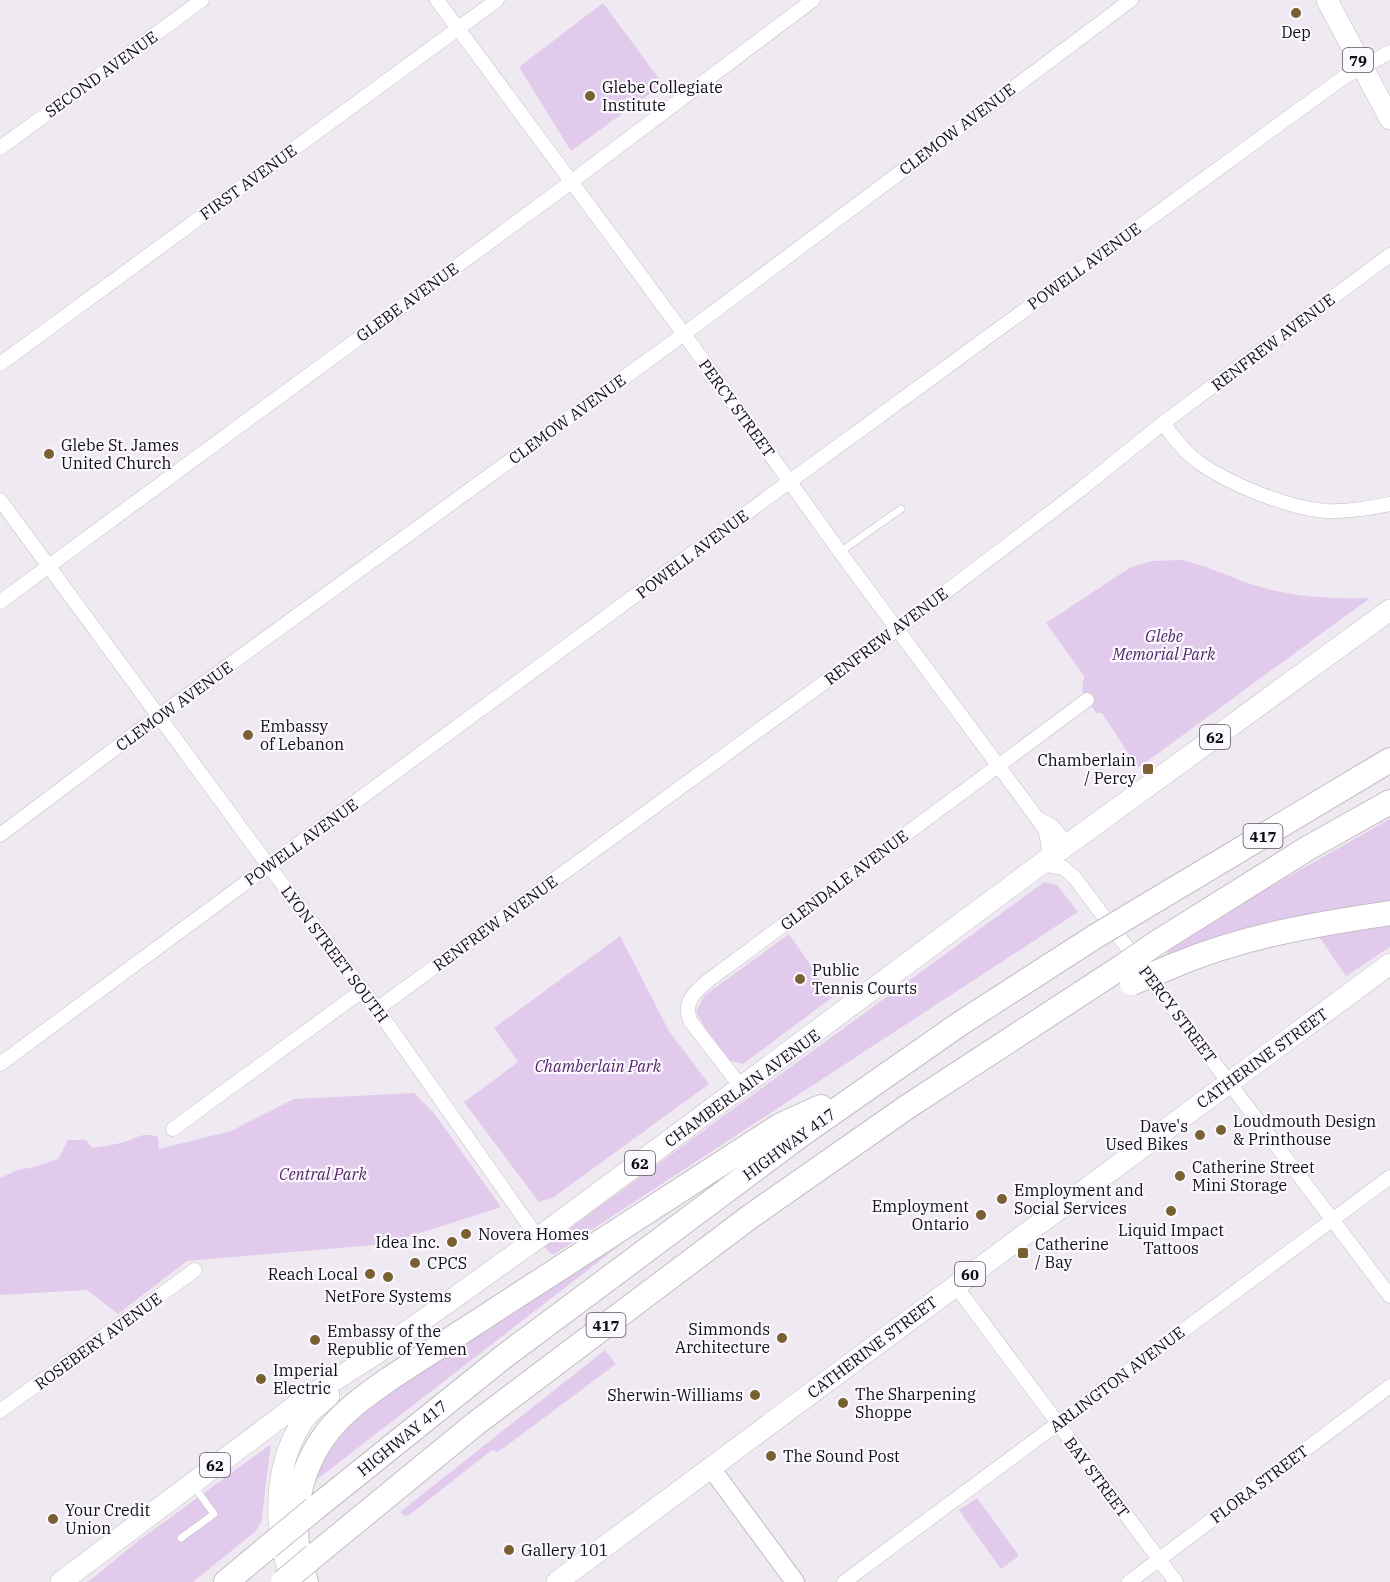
<svg xmlns="http://www.w3.org/2000/svg" width="1390" height="1582" font-family="'IBM Plex Serif',serif">
  <style>
    .green { fill: #e2caed }
    .lines { fill: none; stroke-linecap: round; stroke-linejoin: round }
    .lane-casing { stroke: #c3bdc5; stroke-width: 8 }
    .street-casing { stroke: #c3bdc5; stroke-width: 15 }
    .secondary-casing { stroke: #c3bdc5; stroke-width: 20 }
    .primary-casing { stroke: #c3bdc5; stroke-width: 22 }
    .highway-casing { stroke: #c3bdc5; stroke-width: 26 }
    .lane { stroke: #fff; stroke-width: 7 }
    .street { stroke: #fff; stroke-width: 14 }
    .secondary { stroke: #fff; stroke-width: 18 }
    .primary { stroke: #fff; stroke-width: 21 }
    .highway { stroke: #fff; stroke-width: 24 }
    .highway-bridge-casing { stroke: #c3bdc5; stroke-width: 26; stroke-linecap: butt }
    .highway-bridge { stroke: #fff; stroke-width: 24 }
    .poi-dot { fill: #796132; stroke: #fcf8ff; stroke-width: 2 }
    .labels { text-anchor: middle; dominant-baseline: central; stroke-width: 4.5; stroke-linejoin: round; paint-order: stroke }
    .shield { fill: #fcf8ff; stroke: #585559; stroke-width: 1.5 }
    .shield-label { font-size: 15px; font-weight: bold; fill: #110f12 }
    .poi-label { font-size: 16px; fill: #110f12; stroke: #fcf8ff; text-anchor: start }
    .street-label { font-size: 16px; fill: #110f12; stroke: #fcf8ff }
    .park-label { font-size: 16px; font-style: italic; fill: #542767; stroke: #fcf8ff }
  </style>
  <rect width="100%" height="100%" fill="#efeaf2"/>
  <path class="green" d="M603 3 663 84 571 151 519 67Z
    M1181 560C1206 565 1227 576 1251 584 1290 597 1329 599 1370 598L1138 768 1102 713H1096L1082 691 1084 676 1046 623 1131 567 1152 561Z
    M1390 819V910L1172 961 1163 947Z
    M1044 882 1057 885 1078 912 553 1255 544 1247Z
    M1390 921V947L1346 976 1318 935Z
    M789 934 833 997 743 1064 728 1060 705 1028 696 1011 705 995Z
    M620 936 669 1031 709 1084 554 1197 539 1202 464 1102 518 1062 494 1028Z
    M414 1093 434 1113 501 1207 386 1244 187 1261 118 1314 87 1290 0 1295V1178L20 1169 31 1168 58 1159 68 1140H86L93 1148C103 1146 114 1145 124 1142 137 1138 144 1131 158 1137L159 1149 231 1131 294 1099Z
    M627 1237 628 1239 315 1481 324 1456 341 1432 361 1414 406 1381Z
    M605 1350 616 1364 505 1447 497 1452 492 1450 408 1516 404 1515 400 1512Z
    M271 1444 261 1523 256 1531 193 1582H88L138 1541Z
    M977 1498 1019 1556 1001 1569 959 1510Z"/>
  <g class="lines">
    <g class="lane-casing">
      <path id="lane" d="M840 552 901 509
        M181 1538 214 1514 193 1485"/>
    </g>
    <g class="street-casing">
      <path id="street" d="M437 0 684 334 840 552 1037 818 1046 831 1050 858
        M0 148 202 0
        M0 364 497 0
        M1163 423C1174 438 1186 454 1201 464 1232 485 1288 508 1326 511 1348 512 1369 508 1390 504
        M0 500 268 865 377 1009 538 1238
        M0 602 559 191 813 0
        M1041 820 1052 826 1068 845
        M0 835 141 729 684 334 1131 0
        M1041 864 1064 868 1074 877 1390 1296
        M377 1009 881 641 1080 490 1163 423 1390 255
        M0 1064 778 490 1344 77 1390 52
        M742 1088 691 1022C682 1003 695 991 709 980L1087 700
        M173 1129 363 990
        M955 1285 1176 1582
        M0 1411 195 1270
        M844 1582 1390 1177
        M1129 1582 1390 1386"/>
    </g>
    <g class="secondary-casing">
      <path id="secondary" d="M711 1468 795 1582"/>
    </g>
    <g class="primary-casing">
      <path id="primary" d="M1327 0 1390 119
        M1237 1077 1390 964
        M61 1582 302 1401 374 1355 538 1238 1041 864 1390 610
        M293 1582C273 1533 272 1467 303 1421 309 1411 320 1404 329 1396
        M557 1582 1230 1082"/>
    </g>
    <g class="highway-casing">
      <path id="highway" d="M1136 912 1390 760
        M1158 942 1308 848 1390 802
        M1175 965C1244 936 1316 924 1390 913
        M314 1509 502 1358 802 1134 961 1023 1096 936
        M314 1556 475 1424 751 1216 907 1107 1120 968
        M226 1582 268 1547
        M306 1582C287 1531 295 1473 329 1430 346 1409 368 1394 389 1379L779 1126 821 1107"/>
    </g>
    <use href="#lane" class="lane"/>
    <use href="#street" class="street"/>
    <use href="#secondary" class="secondary"/>
    <use href="#primary" class="primary"/>
    <use href="#highway" class="highway"/>
    <g class="highway-bridge-casing">
      <path id="highway-bridge" d="M1096 936 1136 912
        M1120 968 1158 942
        M1132 983 1175 965
        M268 1547 314 1509
        M283 1582 314 1556"/>
    </g>
    <use href="#highway-bridge" class="highway-bridge"/>
  </g>
  <g class="poi-dot">
    <circle cx="1296" cy="13" r="6"/>
    <circle cx="590" cy="96" r="6"/>
    <circle cx="49" cy="454" r="6"/>
    <circle cx="248" cy="735" r="6"/>
    <rect x="1142" y="763" width="12" height="12" rx="3"/>
    <circle cx="800" cy="979" r="6"/>
    <circle cx="1221" cy="1130" r="6"/>
    <circle cx="1200" cy="1135" r="6"/>
    <circle cx="1180" cy="1176" r="6"/>
    <circle cx="1002" cy="1199" r="6"/>
    <circle cx="1171" cy="1211" r="6"/>
    <circle cx="981" cy="1215" r="6"/>
    <circle cx="466" cy="1234" r="6"/>
    <circle cx="452" cy="1242" r="6"/>
    <rect x="1017" y="1247" width="12" height="12" rx="3"/>
    <circle cx="415" cy="1263" r="6"/>
    <circle cx="370" cy="1274" r="6"/>
    <circle cx="388" cy="1277" r="6"/>
    <circle cx="782" cy="1338" r="6"/>
    <circle cx="315" cy="1340" r="6"/>
    <circle cx="261" cy="1379" r="6"/>
    <circle cx="755" cy="1395" r="6"/>
    <circle cx="843" cy="1403" r="6"/>
    <circle cx="771" cy="1456" r="6"/>
    <circle cx="53" cy="1519" r="6"/>
    <circle cx="509" cy="1550" r="6"/>
  </g>
  <g class="labels">
    <g class="shield">
      <rect x="1343" y="48" width="30" height="24" rx="4.5"/>
      <rect x="1200" y="725" width="30" height="24" rx="4.5"/>
      <rect x="1243.5" y="824" width="39" height="24" rx="4.5"/>
      <rect x="625" y="1151" width="30" height="24" rx="4.5"/>
      <rect x="955" y="1262" width="30" height="24" rx="4.5"/>
      <rect x="586.5" y="1313" width="39" height="24" rx="4.5"/>
      <rect x="200" y="1453" width="30" height="24" rx="4.5"/>
    </g>
    <g class="shield-label">
      <text x="1358" y="60">79</text>
      <text x="1215" y="737">62</text>
      <text x="1263" y="836">417</text>
      <text x="640" y="1163">62</text>
      <text x="970" y="1274">60</text>
      <text x="606" y="1325">417</text>
      <text x="215" y="1465">62</text>
    </g>
    <g class="poi-label">
      <text x="1296" y="32" text-anchor="middle">Dep</text>
      <text x="602" y="87">Glebe Collegiate<tspan x="602" dy="18">Institute</tspan></text>
      <text x="61" y="445">Glebe St. James<tspan x="61" dy="18">United Church</tspan></text>
      <text x="260" y="726">Embassy<tspan x="260" dy="18">of Lebanon</tspan></text>
      <text x="1136" y="760" text-anchor="end">Chamberlain<tspan x="1136" dy="18">/ Percy</tspan></text>
      <text x="812" y="970">Public<tspan x="812" dy="18">Tennis Courts</tspan></text>
      <text x="1233" y="1121">Loudmouth Design<tspan x="1233" dy="18">&amp; Printhouse</tspan></text>
      <text x="1188" y="1126" text-anchor="end">Dave's<tspan x="1188" dy="18">Used Bikes</tspan></text>
      <text x="1192" y="1167">Catherine Street<tspan x="1192" dy="18">Mini Storage</tspan></text>
      <text x="1014" y="1190">Employment and<tspan x="1014" dy="18">Social Services</tspan></text>
      <text x="969" y="1206" text-anchor="end">Employment<tspan x="969" dy="18">Ontario</tspan></text>
      <text x="1171" y="1230" text-anchor="middle">Liquid Impact<tspan x="1171" dy="18">Tattoos</tspan></text>
      <text x="478" y="1234">Novera Homes</text>
      <text x="440" y="1242" text-anchor="end">Idea Inc.</text>
      <text x="1035" y="1244">Catherine<tspan x="1035" dy="18">/ Bay</tspan></text>
      <text x="427" y="1263">CPCS</text>
      <text x="358" y="1274" text-anchor="end">Reach Local</text>
      <text x="388" y="1296" text-anchor="middle">NetFore Systems</text>
      <text x="770" y="1329" text-anchor="end">Simmonds<tspan x="770" dy="18">Architecture</tspan></text>
      <text x="327" y="1331">Embassy of the<tspan x="327" dy="18">Republic of Yemen</tspan></text>
      <text x="273" y="1370">Imperial<tspan x="273" dy="18">Electric</tspan></text>
      <text x="855" y="1394">The Sharpening<tspan x="855" dy="18">Shoppe</tspan></text>
      <text x="743" y="1395" text-anchor="end">Sherwin-Williams</text>
      <text x="783" y="1456">The Sound Post</text>
      <text x="65" y="1510">Your Credit<tspan x="65" dy="18">Union</tspan></text>
      <text x="521" y="1550">Gallery 101</text>
    </g>
    <g class="street-label">
      <text transform="translate(101 74) rotate(-36)">SECOND AVENUE</text>
      <text transform="translate(957 129) rotate(-37)">CLEMOW AVENUE</text>
      <text transform="translate(248 182) rotate(-36)">FIRST AVENUE</text>
      <text transform="translate(1084 266) rotate(-36)">POWELL AVENUE</text>
      <text transform="translate(407 302) rotate(-36)">GLEBE AVENUE</text>
      <text transform="translate(1273 342) rotate(-37)">RENFREW AVENUE</text>
      <text transform="translate(737 408) rotate(54)">PERCY STREET</text>
      <text transform="translate(567 419) rotate(-36)">CLEMOW AVENUE</text>
      <text transform="translate(692 554) rotate(-37)">POWELL AVENUE</text>
      <text transform="translate(886 636) rotate(-37)">RENFREW AVENUE</text>
      <text transform="translate(174 706) rotate(-36)">CLEMOW AVENUE</text>
      <text transform="translate(301 842) rotate(-36)">POWELL AVENUE</text>
      <text transform="translate(844 880) rotate(-37)">GLENDALE AVENUE</text>
      <text transform="translate(495 923) rotate(-36)">RENFREW AVENUE</text>
      <text transform="translate(335 954) rotate(53)">LYON STREET SOUTH</text>
      <text transform="translate(1178 1014) rotate(53)">PERCY STREET</text>
      <text transform="translate(1262 1058) rotate(-36)">CATHERINE STREET</text>
      <text transform="translate(742 1088) rotate(-36)">CHAMBERLAIN AVENUE</text>
      <text transform="translate(789 1144) rotate(-36)">HIGHWAY 417</text>
      <text transform="translate(98 1341) rotate(-36)">ROSEBERY AVENUE</text>
      <text transform="translate(872 1347) rotate(-37)">CATHERINE STREET</text>
      <text transform="translate(1117 1379) rotate(-37)">ARLINGTON AVENUE</text>
      <text transform="translate(402 1438) rotate(-39)">HIGHWAY 417</text>
      <text transform="translate(1097 1477) rotate(53)">BAY STREET</text>
      <text transform="translate(1259 1484) rotate(-37)">FLORA STREET</text>
    </g>
    <g class="park-label">
      <text x="1164" y="636">Glebe<tspan x="1164" dy="18">Memorial Park</tspan></text>
      <text x="598" y="1066">Chamberlain Park</text>
      <text x="323" y="1174">Central Park</text>
    </g>
  </g>
</svg>
